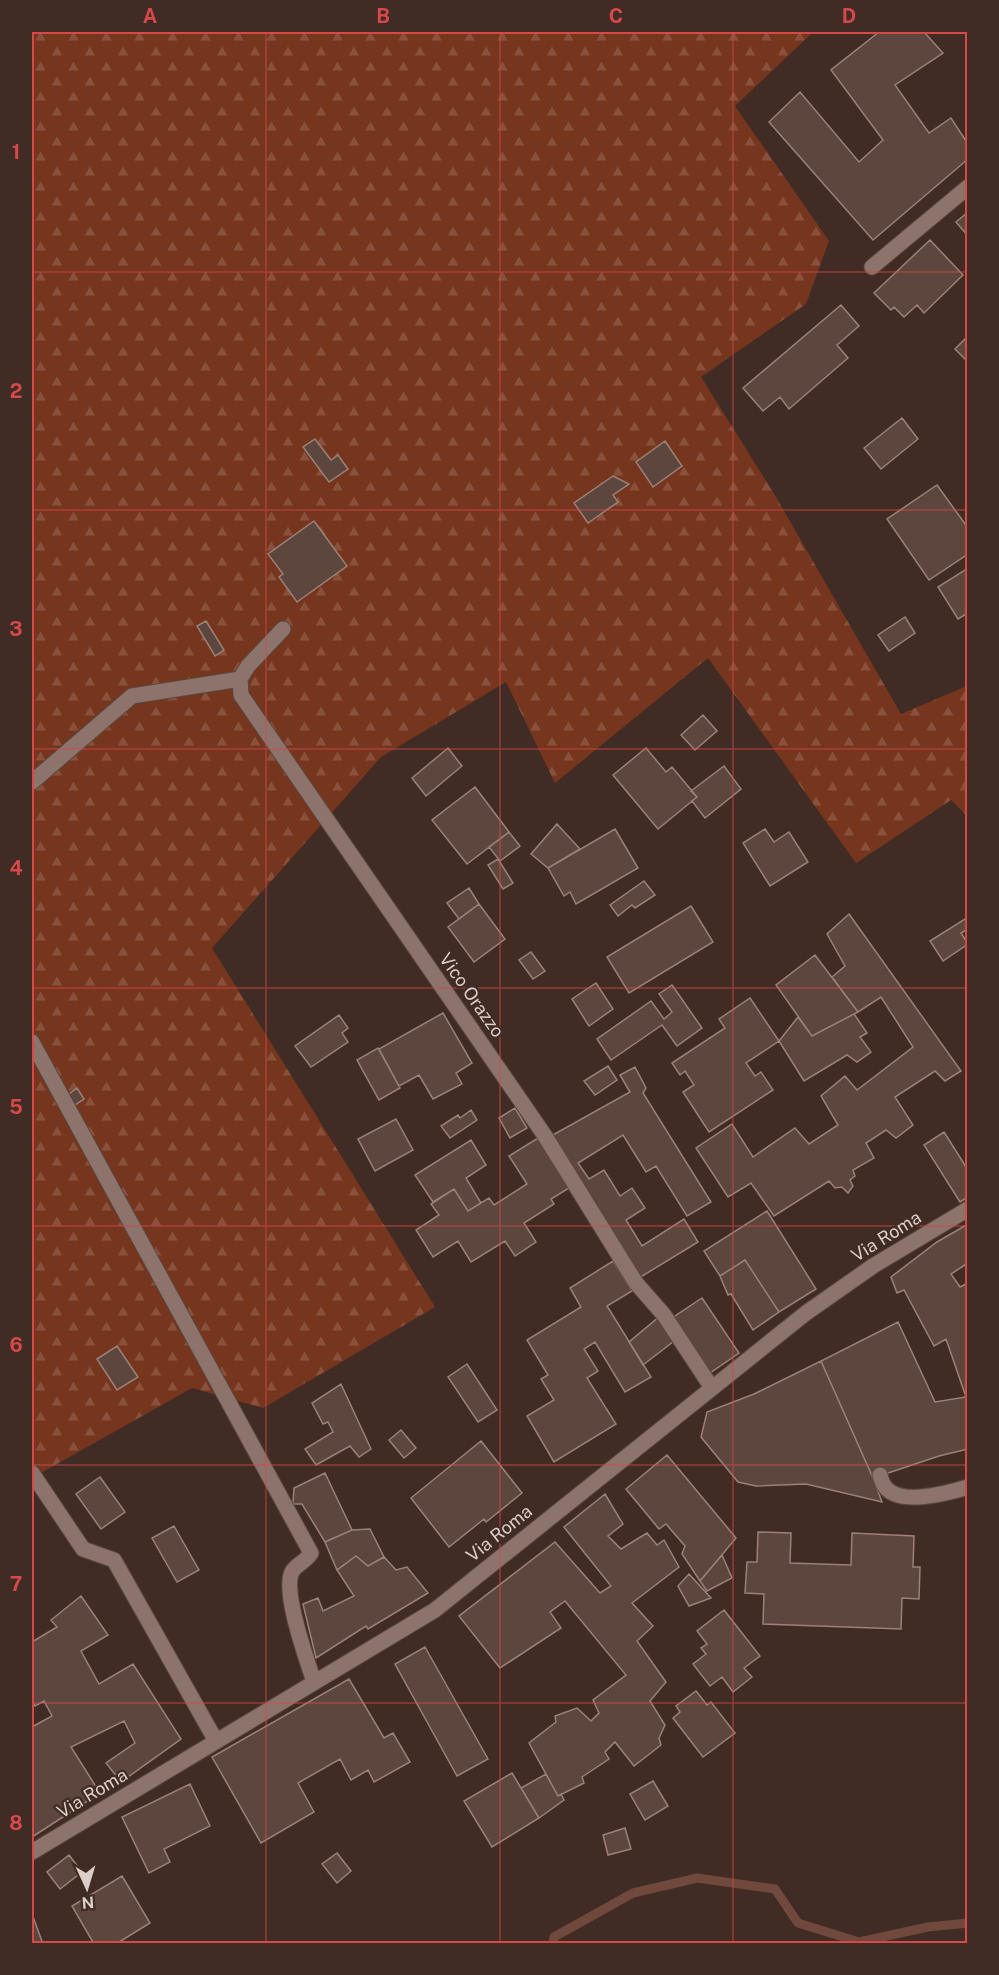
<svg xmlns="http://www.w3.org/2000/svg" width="999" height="1975" font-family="'Public Sans',sans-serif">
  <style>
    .forest { fill: url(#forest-firs) }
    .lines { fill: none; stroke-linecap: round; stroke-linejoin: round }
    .stream { stroke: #70493c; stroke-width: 9 }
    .building { fill: #5d463e; stroke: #9b8178; stroke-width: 1.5 }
    .minor-casing { stroke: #5a4842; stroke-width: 17 }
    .minor { stroke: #8c736b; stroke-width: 15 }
    .grid { fill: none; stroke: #d74948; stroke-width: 1.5; stroke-opacity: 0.55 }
    .labels { text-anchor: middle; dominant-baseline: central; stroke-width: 4.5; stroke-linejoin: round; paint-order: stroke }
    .street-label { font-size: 18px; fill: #dccec9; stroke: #412c25 }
    .neatline { fill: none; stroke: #d74948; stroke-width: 2 }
    .grid-label { font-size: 20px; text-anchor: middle; font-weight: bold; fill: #d74948 }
  </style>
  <defs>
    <pattern id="forest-firs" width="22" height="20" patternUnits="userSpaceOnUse" patternTransform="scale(1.5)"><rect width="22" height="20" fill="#76351d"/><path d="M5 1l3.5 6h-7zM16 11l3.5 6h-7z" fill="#89513c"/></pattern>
  </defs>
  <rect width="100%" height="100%" fill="#412c25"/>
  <path class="forest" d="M32 32H813L735 106 829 241 806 304 701 377 773 492 901 714 967 686V816L951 800 856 863 708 658 555 783 506 682 381 757 212 948 435 1307 263 1408 192 1388 32 1478Z"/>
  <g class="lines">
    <path class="stream" d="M553 1944 554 1937 633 1893 697 1878 775 1889 798 1923 859 1942 928 1927 968 1923"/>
  </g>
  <path class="building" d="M879 32H924L943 53 895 85 929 133 951 118 968 144V159L873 240 769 122 800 92 859 162 883 140 831 70Z
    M968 212V236L956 222Z
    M930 240 963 275 924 313 917 305 904 317 894 307 891 310 874 293Z
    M841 305 859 326 837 345 848 358 789 409 780 397 763 411 743 388Z
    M968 336V362L955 349Z
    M902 418 918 439 881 469 864 448Z
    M315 439 331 460 338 455 348 469 329 482 303 447Z
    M665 441 682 466 653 487 636 462Z
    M613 476 629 484 613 495 618 502 588 523 574 503Z
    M937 485 968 528V554L929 580 887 519Z
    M314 521 347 566 297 602 279 577 283 574 268 554Z
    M968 568V613L958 619 938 587Z
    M905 617 915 633 889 651 878 635Z
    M206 621 224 650 215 656 197 626Z
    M703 715 717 731 695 750 681 735Z
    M448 748 462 766 426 796 412 778Z
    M646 748 666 772 672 767 697 797 658 829 613 775Z
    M724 766 741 789 705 818 692 801 697 797 691 791Z
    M475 787 509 832 467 864 432 820Z
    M557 824 580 849 548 868 531 854Z
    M615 829 638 868 576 904 570 892 564 896 548 868Z
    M765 829 774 842 789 832 808 862 770 886 743 843Z
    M509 832 520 846 500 861 489 847Z
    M498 859 513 883 503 889 488 865Z
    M644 881 655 895 635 908 632 905 618 916 610 905Z
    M469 888 479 904 459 919 447 903Z
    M479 904 505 939 474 962 448 927Z
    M691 906 713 942 629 993 607 957Z
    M849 914 961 1071 945 1081 935 1071 895 1097 913 1125 896 1138 886 1130 866 1143 874 1158 853 1170 855 1176 850 1180 853 1186 848 1193 842 1187 835 1188 829 1181 774 1216 751 1183 728 1197 696 1148 732 1124 753 1157 795 1128 809 1144 838 1125 821 1096 845 1076 857 1090 913 1047 881 997 858 1012 832 977 845 966 827 934Z
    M968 917V929L961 933 968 944 943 961 930 941Z
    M531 952 545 971 533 979 519 960Z
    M815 955 858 1012 812 1036 776 985Z
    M596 983 613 1009 589 1026 572 999Z
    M672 985 702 1028 677 1046 662 1025 611 1060 597 1039 651 1001 664 1019 672 1012 659 994Z
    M750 998 779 1041 746 1063 755 1076 761 1072 773 1090 709 1132 683 1092 694 1085 685 1071 680 1075 672 1063 725 1028 719 1019Z
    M443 1013 472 1063 456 1073 462 1084 433 1099 419 1075 399 1086 379 1049Z
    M854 1014 867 1033 860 1037 871 1052 857 1062 847 1055 804 1081 779 1041 798 1017 812 1036Z
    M339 1015 348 1028 342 1033 348 1042 311 1067 295 1046Z
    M378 1048 400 1088 379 1100 357 1060Z
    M608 1066 617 1080 595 1095 584 1081Z
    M635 1067 646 1088 643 1093 711 1202 687 1216 656 1166 646 1172 623 1135 578 1163 589 1179 604 1170 620 1196 632 1188 645 1208 626 1220 642 1246 684 1219 698 1242 639 1278 551 1136 630 1092 620 1075Z
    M77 1088 84 1099 72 1107 65 1097Z
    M515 1108 527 1128 510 1138 499 1118Z
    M471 1110 477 1120 450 1138 441 1126 458 1115 460 1118Z
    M396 1119 413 1150 375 1171 358 1139Z
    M944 1132 966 1167 968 1166V1197L960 1202 924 1145Z
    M538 1138 569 1188 551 1199 554 1204 524 1223 536 1242 515 1256 505 1241 471 1262 458 1241 433 1257 416 1230 439 1215 431 1204 454 1189 468 1211 489 1198 494 1205 527 1184 509 1156Z
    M471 1140 486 1165 466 1178 481 1203 468 1211 454 1189 433 1202 415 1175Z
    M767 1211 816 1289 779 1312 745 1260 720 1276 704 1251Z
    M968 1224V1263L951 1274 960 1287 968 1283V1449L939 1456 873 1478 821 1361 898 1322 935 1402 966 1397 946 1339 934 1346 904 1290 897 1293 891 1277 937 1242Z
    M745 1260 779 1312 753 1330 731 1294 728 1295 720 1276Z
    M613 1261 632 1291 607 1306 651 1377 625 1392 595 1342 584 1349 598 1371 587 1378 616 1424 554 1462 527 1416 554 1400 541 1379 548 1375 527 1340 581 1307 570 1288Z
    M702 1298 739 1353 710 1373 672 1318Z
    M659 1317 674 1341 643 1365 629 1342Z
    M117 1346 138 1377 117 1390 97 1359Z
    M821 1361 873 1478 882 1502 806 1484 756 1486 738 1482 701 1437 707 1412 754 1394Z
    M467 1364 497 1410 478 1422 448 1377Z
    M341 1384 371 1449 359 1457 350 1446 316 1465 305 1449 333 1432 328 1422 323 1424 312 1403Z
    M401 1430 416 1448 404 1458 389 1440Z
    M481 1441 522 1493 486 1522 484 1519 449 1547 411 1498Z
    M667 1455 736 1538 700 1581 682 1554 685 1546 666 1524 659 1529 626 1489Z
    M325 1473 352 1530 325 1542 302 1504H293L294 1488Z
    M100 1477 125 1512 101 1529 76 1494Z
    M605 1494 623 1524 608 1536 621 1549 647 1533 657 1545 664 1540 679 1567 632 1603 653 1626 637 1641 666 1682 650 1701 665 1725 659 1738 661 1745 634 1766 615 1742 605 1752 609 1759 582 1777 584 1783 558 1796 529 1743 556 1722 555 1716 577 1708 591 1721 599 1713 593 1700 626 1675 565 1601 550 1612 561 1628 500 1668 459 1616 555 1542 600 1593 611 1586 564 1527Z
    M174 1526 199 1570 177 1582 152 1538Z
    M370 1529 384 1557 368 1566 356 1556 337 1570 325 1542 352 1530Z
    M758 1532 791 1533 790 1563 851 1565 852 1533 914 1536 913 1567H920L919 1599 902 1598 901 1629 763 1624 764 1594 745 1593 747 1562H757Z
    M722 1555 732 1578 707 1591 700 1581Z
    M356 1556 368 1566 384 1557 396 1570 407 1567 428 1593 368 1629 366 1626 316 1658 303 1604 318 1598 323 1611 354 1596 337 1570Z
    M689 1574 711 1598 689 1606 678 1586Z
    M81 1596 108 1635 81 1651 99 1684 133 1664 181 1739 121 1782 106 1763 135 1743 124 1721 71 1747 100 1793 32 1837V1727L52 1716 44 1701 35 1706 32 1700V1642L57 1627 51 1620Z
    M724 1610 760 1656 744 1668 752 1677 733 1692 722 1677 710 1686 693 1664 706 1654 701 1648 707 1644 697 1631Z
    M425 1647 488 1759 457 1776 395 1664Z
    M349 1679 384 1738 393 1733 410 1762 374 1782 368 1770 351 1780 340 1759 298 1783 314 1812 261 1843 212 1757Z
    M696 1691 707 1705 711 1702 735 1733 703 1757 673 1718 680 1712 676 1706Z
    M512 1773 539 1818 492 1847 464 1801Z
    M546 1774 558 1796 561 1794 564 1800 539 1818 521 1788Z
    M653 1781 668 1806 645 1820 630 1794Z
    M190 1784 210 1826 164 1849 170 1862 149 1873 122 1817Z
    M625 1828 631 1849 608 1855 603 1835Z
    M337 1853 351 1871 337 1883 322 1864Z
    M69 1855 82 1872 60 1889 47 1872Z
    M122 1876 150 1923 116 1944H94L72 1906Z
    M32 1914 43 1944H32Z"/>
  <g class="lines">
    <g class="minor-casing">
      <path id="minor" d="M872 267 968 187
        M283 629 248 666 240 679 241 695 545 1136 636 1283 664 1315 712 1388
        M32 782 132 696 240 679
        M32 1042 311 1553C307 1561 295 1565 292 1572 282 1592 307 1660 314 1682
        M32 1473 83 1549 114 1560 216 1741
        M880 1475C881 1479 883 1485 886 1488 901 1506 948 1493 968 1487
        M32 1852 435 1610 806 1313 873 1266 968 1209"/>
    </g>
    <use href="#minor" class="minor"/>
  </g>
  <path class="grid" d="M266 32V1944M500 32V1944M733 32V1944M32 272H968M32 510H968M32 749H968M32 988H968M32 1226H968M32 1465H968M32 1703H968"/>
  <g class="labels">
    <g class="street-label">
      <text transform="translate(472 995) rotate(55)">Vico Orazzo</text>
      <text transform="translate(886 1236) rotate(-32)">Via Roma</text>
      <text transform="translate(499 1533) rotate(-39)">Via Roma</text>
      <text transform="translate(92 1793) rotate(-31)">Via Roma</text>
    </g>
  </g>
  <rect width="999" height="1975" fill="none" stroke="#412c25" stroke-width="66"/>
  <g transform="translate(87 1888) rotate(176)" stroke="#412c25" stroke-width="4.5" paint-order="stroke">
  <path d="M0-4.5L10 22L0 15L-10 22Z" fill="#dccec9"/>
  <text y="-9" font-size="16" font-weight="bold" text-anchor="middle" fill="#dccec9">N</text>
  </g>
  <rect x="33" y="33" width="933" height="1909" class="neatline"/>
  <g class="grid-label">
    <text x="150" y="23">A</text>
    <text x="383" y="23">B</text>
    <text x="616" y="23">C</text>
    <text x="849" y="23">D</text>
    <text x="16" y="159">1</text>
    <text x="16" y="398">2</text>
    <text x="16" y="636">3</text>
    <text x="16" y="875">4</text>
    <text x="16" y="1114">5</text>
    <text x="16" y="1352">6</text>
    <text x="16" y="1591">7</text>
    <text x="16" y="1830">8</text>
  </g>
</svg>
